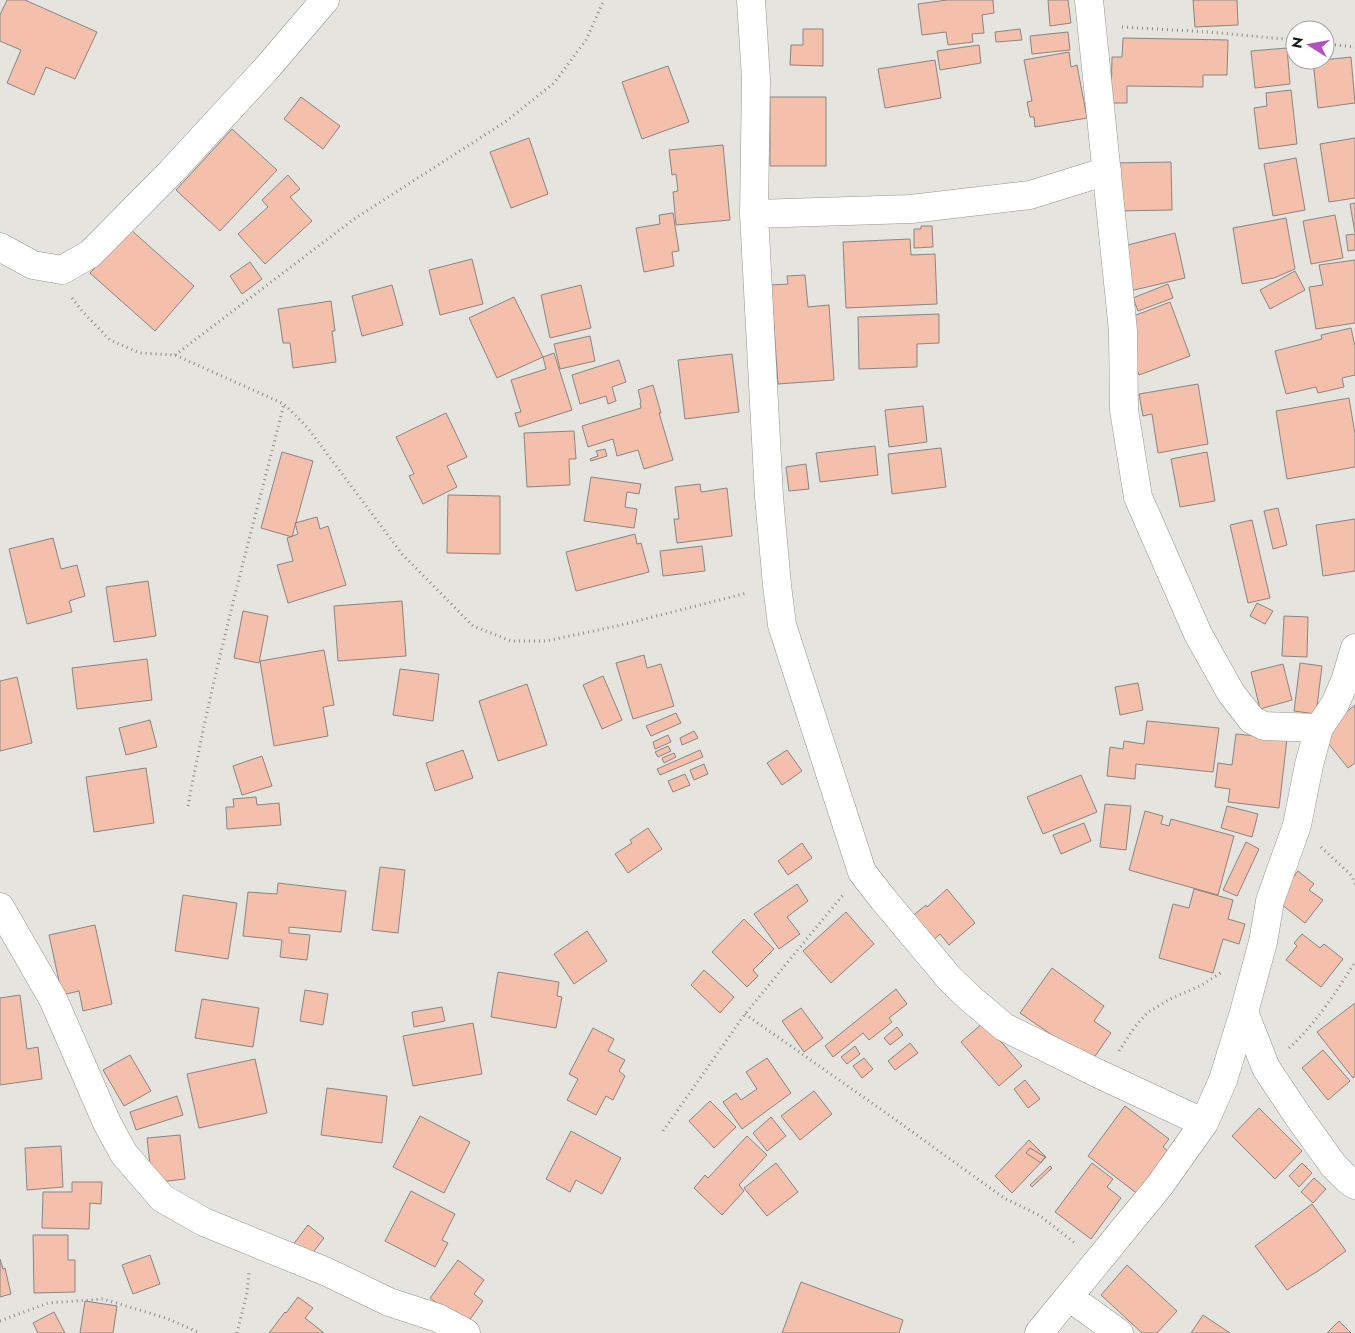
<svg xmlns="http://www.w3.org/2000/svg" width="1355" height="1333" font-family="Jost,sans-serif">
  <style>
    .building { fill: #f4bfab; stroke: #8b8583 }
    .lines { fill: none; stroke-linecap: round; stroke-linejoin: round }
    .street-casing { stroke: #969590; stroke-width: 29 }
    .path { stroke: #8b8a86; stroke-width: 3; stroke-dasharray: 1 4; stroke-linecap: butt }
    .street { stroke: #fff; stroke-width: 28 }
  </style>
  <rect width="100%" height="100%" fill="#e5e4de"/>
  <path class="building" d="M7 0H25L97 32 75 79 46 67 34 95 7 83 21 50 0 41V15Z
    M947 0H993L994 13 982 15 984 33 972 34 973 42 948 45 946 32 922 35 918 4Z
    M1048 0H1068L1071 23 1050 26Z
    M1193 0H1237L1238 25 1195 27Z
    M803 29H823V66L790 65 791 45H803Z
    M1020 29 1022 40 996 42 995 32Z
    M1068 32 1070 50 1032 54 1030 36Z
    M1123 38 1228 40 1227 75H1203V87L1127 86V103H1111L1112 57H1122Z
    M979 45 981 63 940 70 937 51Z
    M1287 48 1290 84 1255 88 1251 51Z
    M1069 52 1071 67 1077 65 1087 118 1035 127 1034 117H1030L1027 102 1032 101 1024 60Z
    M1351 57 1355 103 1318 108 1313 61Z
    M935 60 941 98 885 108 878 69Z
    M668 66 689 122 642 139 622 82Z
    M1291 90 1297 144 1259 149 1254 108 1267 106 1266 93Z
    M301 97 340 126 323 149 284 119Z
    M770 97H826V166H770Z
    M232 129 277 170 220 231 176 190Z
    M529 138 548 194 511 208 490 152Z
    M1355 138V198L1329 202 1320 144Z
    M723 145 730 220 676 225 673 192 678 191 676 174 672 175 669 150Z
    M1296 158 1305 210 1273 216 1264 164Z
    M1171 162 1172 210 1115 211 1114 163Z
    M288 175 300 189 290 197 312 221 265 264 238 234 268 207 262 200Z
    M1355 203V233L1350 204Z
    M673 213 679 251 672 252 674 266 644 272 636 228 660 224 659 215Z
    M1335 215 1343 258 1311 264 1303 221Z
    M1286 218 1295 269 1274 278 1242 284 1233 228Z
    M921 226H932L933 247 914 248V229H921Z
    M130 229 194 286 155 331 90 273Z
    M1175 233 1185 278 1130 291 1120 247Z
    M1355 234V250L1348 251 1346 235Z
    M910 239 911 255 935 254 937 304 846 308 843 242Z
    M472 259 483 304 440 315 429 270Z
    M1355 260V323L1316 329 1309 287 1323 285 1319 265Z
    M250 262 262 279 242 294 230 276Z
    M1295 271 1305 290 1270 309 1260 290Z
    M805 275 808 307 829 305 834 380 778 384 771 285 788 284 787 276Z
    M1168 284 1173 298 1138 311 1133 298Z
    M392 285 403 325 362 336 352 296Z
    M581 285 591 328 550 338 541 295Z
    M514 297 543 357 497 378 469 318Z
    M331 301 335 331H332L336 362 293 368 290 343H283L278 309Z
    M1170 302 1190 356 1139 375 1127 341 1123 320Z
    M939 314V343L917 344V367L859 369 858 317Z
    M1351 328 1355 346V375L1342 378 1344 387 1318 393 1316 387 1286 394 1275 351 1322 339 1321 335Z
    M590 336 595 361 560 369 554 344Z
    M554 353 572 410 519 427 515 413 521 412 511 380 546 369 543 357Z
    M732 354 739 412 685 419 678 360Z
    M619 360 626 382 612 387 616 401 608 404 606 396 580 404 572 375Z
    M1198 384 1208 444 1158 453 1152 414 1143 416 1139 394Z
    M653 385 661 413H659L673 460 644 469 638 450 617 456 613 439 588 447 582 426 641 408 640 403 641 402 638 390Z
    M1349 398 1355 434V467L1287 479 1276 411Z
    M923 406 927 442 889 447 885 410Z
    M446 413 467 457 447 466 457 487 423 504 409 476 414 474 396 437Z
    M574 431 576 459H569L570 485 527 487 524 433Z
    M875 446 878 475 820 482 816 453Z
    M941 448 946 487 892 494 888 454Z
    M605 449 607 456 591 461 590 459 598 456 596 451Z
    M282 452 313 461 292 537 261 528Z
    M1207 452 1215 501 1180 507 1171 459Z
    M806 464 809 489 789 491 786 467Z
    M591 477 641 484 639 494 627 492 625 507 637 509 634 528 584 521Z
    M700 484 701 492 727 488 732 536 677 543 674 519H679L675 487Z
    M448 495 500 496V554L447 553Z
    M1278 508 1287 545 1273 549 1264 511Z
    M317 517 320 529 328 526 346 585 288 603 277 565 293 561 287 538 298 534 295 523Z
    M1355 519V571L1323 576 1316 525Z
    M1252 520 1270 598 1248 603 1230 525Z
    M635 534 637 544 641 543 649 572 576 591 566 552Z
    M53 538 61 569 77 565 85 596 69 601 72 612 27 624 9 549Z
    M702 546 705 571 663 576 660 551Z
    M148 581 156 636 114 642 106 587Z
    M402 601 406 656 338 661 334 606Z
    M1257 603 1273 611 1265 624 1250 616Z
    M243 611 268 616 259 663 234 658Z
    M1284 616 1308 617 1307 657 1282 656Z
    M324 650 334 705 323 707 328 736 274 746 260 661Z
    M644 655 647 668 661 664 674 706 633 719 616 663Z
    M147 659 152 700 77 709 72 668Z
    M1300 663 1322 666 1316 714 1294 711Z
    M1283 664 1292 700 1260 709 1251 672Z
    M400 669 439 674 433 721 393 715Z
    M603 676 622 720 602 729 583 685Z
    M17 677 32 743 0 751V681Z
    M1138 683 1143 710 1120 715 1115 687Z
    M527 684 547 745 498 761 479 701Z
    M1355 705V763L1348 768 1320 733Z
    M676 713 681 723 651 736 646 726Z
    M150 720 157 747 126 755 119 728Z
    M1147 721 1219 728 1213 772 1136 764 1135 779 1107 776 1110 747 1123 749 1124 741 1144 744Z
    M694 731 698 738 682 745 680 738Z
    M1236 734 1287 739 1279 808 1228 802 1230 789 1215 787 1218 763 1232 765Z
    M668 735 671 742 655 749 653 742Z
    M668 746 671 751 658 757 655 752Z
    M463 750 473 778 435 791 426 763Z
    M700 750 703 757 660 775 657 769Z
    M787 750 802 771 782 785 767 763Z
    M674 753 676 757 664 763 662 758Z
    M262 756 272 786 242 795 233 766Z
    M704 764 708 774 694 780 690 770Z
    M146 768 154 823 94 832 86 777Z
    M685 774 690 785 673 792 668 781Z
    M1081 775 1097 812 1043 834 1027 797Z
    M256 797 257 805 279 803 281 825 227 829 226 807H234L233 799Z
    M1105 804 1131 806 1126 850 1100 847Z
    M1227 806 1258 814 1252 837 1221 828Z
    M1145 811 1163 816 1161 824 1169 826 1171 819 1234 836 1218 895 1129 870Z
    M1084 823 1091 841 1061 854 1053 835Z
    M648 828 662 849 628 873 615 854 632 843 630 840Z
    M1246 842 1259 849 1237 896 1223 890Z
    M802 843 812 858 788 875 778 861Z
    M380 867 405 870 398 933 372 930Z
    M1298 871 1314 884 1309 890 1323 900 1305 923 1276 900Z
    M278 883 346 891 341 932 289 927V933L310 935 307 960 280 957 282 940 243 936 248 892 277 894Z
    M797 884 808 901 787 917 800 934 779 949 754 914Z
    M947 889 975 923 949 945 940 934 931 942 910 918 926 905 927 907Z
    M1194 889 1233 900 1228 919 1245 924 1239 944 1223 939 1213 973 1159 958 1173 904 1189 908Z
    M183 895 237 903 228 959 175 951Z
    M846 912 874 944 831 983 803 951Z
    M744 919 774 949 753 970 758 976 747 987 712 952Z
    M95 925 112 1004 83 1011 79 991 62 995 49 935Z
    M587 931 607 961 574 984 554 954Z
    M1302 934 1320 948 1324 944 1343 959 1321 987 1286 960 1297 946 1294 943Z
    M1052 968 1104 1006 1094 1021 1111 1033 1091 1062 1020 1013Z
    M704 970 734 997 720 1013 691 985Z
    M498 972 559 982 557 996 562 997 556 1028 491 1017Z
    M896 989 907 1004 889 1018 892 1022 869 1040 863 1033 833 1057 825 1046Z
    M305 990 328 994 323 1025 300 1021Z
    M20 995 27 1049 38 1047 42 1079 0 1085V998Z
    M202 999 259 1008 253 1047 195 1038Z
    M1355 1003V1076L1353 1078 1317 1032Z
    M442 1007 445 1021 414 1027 412 1012Z
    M801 1008 823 1038 804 1052 782 1021Z
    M984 1022 1022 1066 999 1086 961 1042Z
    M473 1023 482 1074 413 1086 403 1036Z
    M897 1027 903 1035 890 1045 884 1038Z
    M593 1028 614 1039 608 1051 625 1060 619 1071 625 1076 613 1100 606 1096 596 1115 567 1100 578 1079 569 1074Z
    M910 1043 918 1053 895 1070 888 1061Z
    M855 1046 860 1054 847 1064 841 1057Z
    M1323 1050 1350 1081 1328 1100 1302 1068Z
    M130 1055 151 1091 124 1106 103 1070Z
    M767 1058 791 1093 742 1129 723 1102 736 1093 741 1100 757 1089 746 1072Z
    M864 1058 873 1069 862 1078 853 1066Z
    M255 1059 267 1113 199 1128 187 1074Z
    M1025 1080 1040 1099 1028 1108 1014 1089Z
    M327 1088 387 1096 382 1143 321 1135Z
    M814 1091 832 1114 800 1140 781 1116Z
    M177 1096 183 1115 136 1130 130 1112Z
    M710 1101 736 1127 714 1148 689 1121Z
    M1125 1106 1169 1139 1163 1147 1168 1151 1149 1177 1151 1179 1139 1195 1088 1156Z
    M1259 1108 1302 1151 1275 1179 1232 1136Z
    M420 1116 470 1142 444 1193 393 1167Z
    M771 1117 786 1136 767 1151 753 1133Z
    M571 1131 621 1158 602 1194 576 1180 570 1192 546 1179Z
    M180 1135 185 1179 152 1183 147 1138Z
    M747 1136 767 1155 739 1185 744 1191 722 1215 694 1188 705 1175 708 1178Z
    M1029 1140 1046 1157 1012 1193 995 1176Z
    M61 1146 63 1187 27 1190 25 1148Z
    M1030 1148 1045 1157 1041 1163 1026 1153Z
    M776 1163 798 1192 767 1216 744 1188Z
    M1092 1163 1113 1179 1107 1187 1121 1198 1091 1239 1055 1212Z
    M1302 1163 1312 1173 1299 1187 1289 1176Z
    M1050 1166 1052 1168 1032 1187 1030 1185Z
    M1314 1178 1326 1189 1313 1203 1301 1192Z
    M72 1182H102L101 1204 90 1203 89 1229 42 1228 43 1192H72Z
    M411 1191 455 1214 442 1240 448 1243 435 1267 385 1241Z
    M1312 1204 1346 1251 1318 1271 1287 1290 1255 1246Z
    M308 1225 324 1238 308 1259 292 1246Z
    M33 1235H68V1260H75V1292L34 1293Z
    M150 1255 160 1284 133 1294 122 1265Z
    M0 1259 3 1269 5 1268 11 1294 0 1297Z
    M458 1260 484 1280 474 1294 483 1301 466 1325 430 1298Z
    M1127 1265 1177 1311 1157 1333H1142L1101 1295Z
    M801 1282 903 1320 899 1333H782Z
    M298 1297 313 1308 305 1318 324 1333H269L285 1312 286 1313Z
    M85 1301 117 1306 113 1333H80Z
    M54 1312 65 1333H38L33 1323Z
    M1203 1315 1230 1333H1191Z
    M1339 1321 1351 1333H1327Z"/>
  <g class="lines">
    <g class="street-casing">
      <path id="street" d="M751 0 756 79 754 214 769 497 777 585 782 625 862 872 883 899 950 979 971 999 1004 1027 1097 1073 1204 1123
        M1089 0 1123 331 1124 410 1138 497 1198 634 1231 693 1252 720 1264 726 1319 728
        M754 214 911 209 1030 195 1107 171
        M0 247 33 265 62 270 90 254 171 172 266 69 325 0
        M0 907 53 999 107 1123 124 1154 162 1198 204 1222 327 1272 389 1302 438 1318 466 1333
        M1244 1012 1266 1068 1298 1116 1333 1165 1348 1180 1355 1185
        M1069 1297 1119 1333
        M1039 1333 1160 1185 1204 1123 1223 1080 1244 1012 1263 942 1270 901 1297 825 1309 765 1319 728 1335 704 1345 681 1355 648"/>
    </g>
    <path class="path" d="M1122 27 1208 32 1295 40
      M1325 44 1355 47
      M72 298 82 311 110 340 140 353 175 355 284 404 307 427 402 554 473 626 511 641H546L617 626 747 593
      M175 355 354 219 505 122 554 83 586 40 604 0
      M188 806C213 670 250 538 284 404
      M1321 847 1352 876 1355 885
      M745 1014 889 1115 1004 1198 1039 1215 1075 1243
      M1289 1048C1314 1026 1337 991 1355 962
      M1119 1051 1134 1028 1147 1013 1170 999 1202 985 1222 972
      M663 1131 745 1014 843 895
      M0 1321 48 1303 103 1299 166 1318 200 1333
      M237 1333 247 1293 249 1272"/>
    <use href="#street" class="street"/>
  </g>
  <g transform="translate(1310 45) rotate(281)"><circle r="24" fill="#ffffff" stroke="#a3a3a2"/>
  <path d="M0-4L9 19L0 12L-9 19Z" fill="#b252bb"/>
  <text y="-8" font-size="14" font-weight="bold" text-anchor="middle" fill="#181816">N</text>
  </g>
</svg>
